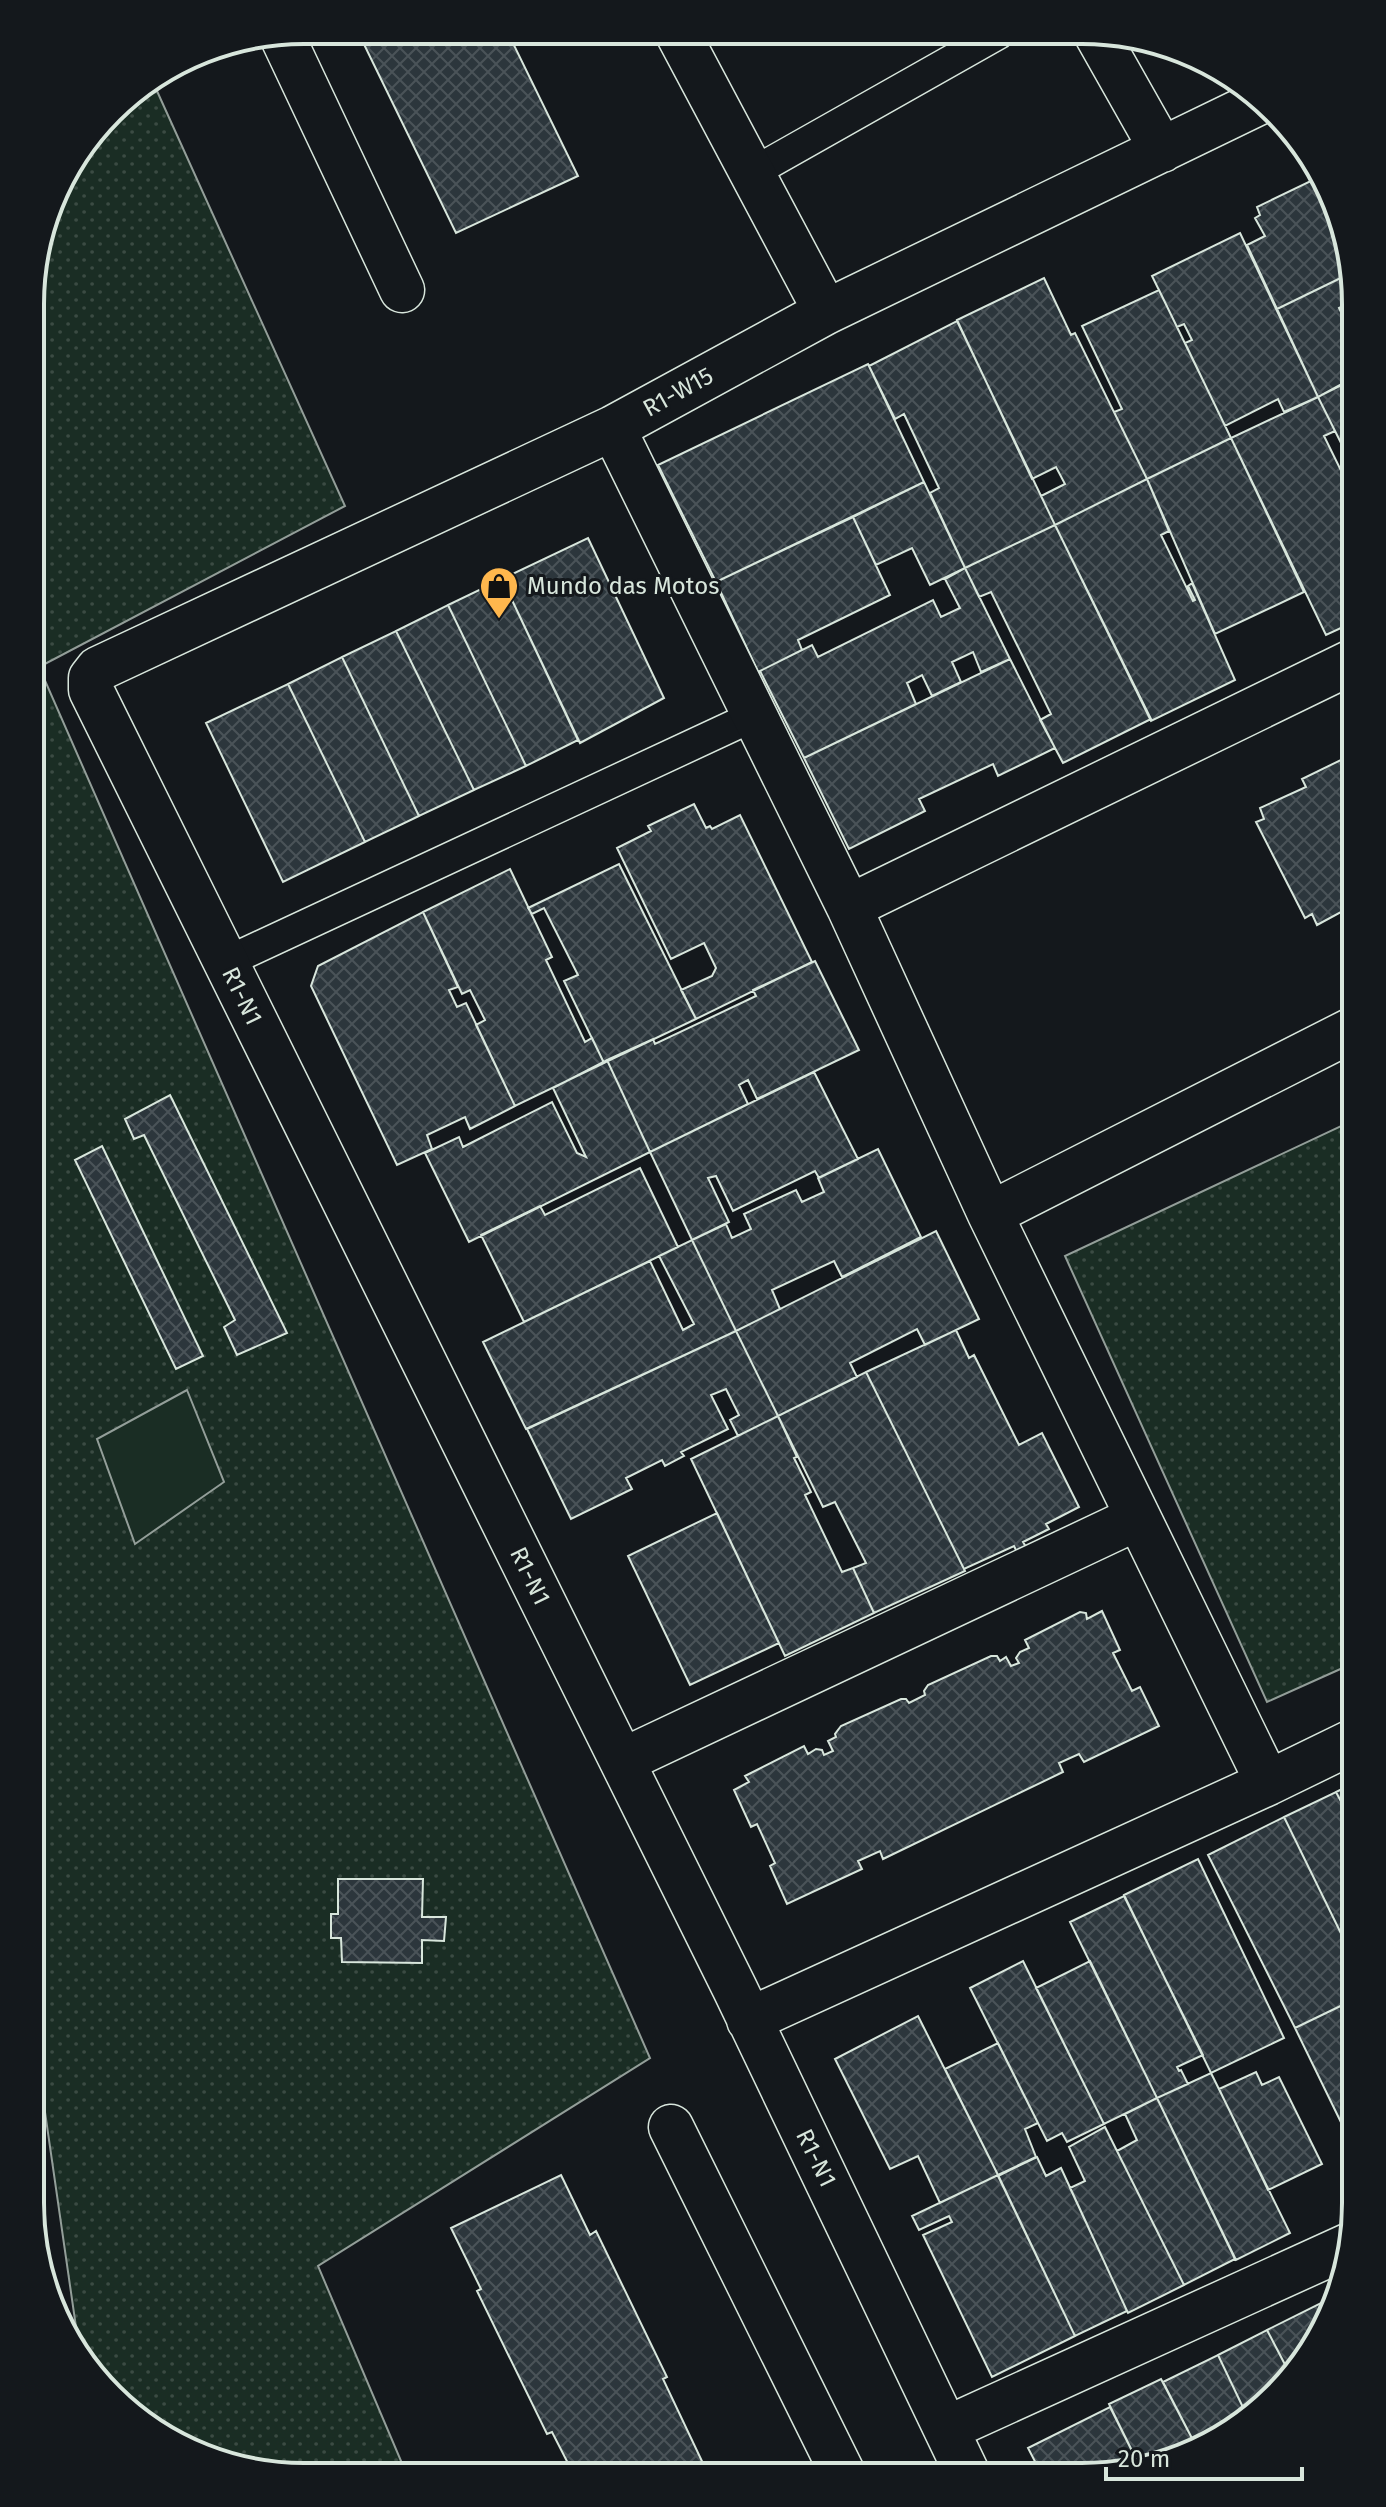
<svg xmlns="http://www.w3.org/2000/svg" width="1386" height="2507" font-family="'Fira Sans',sans-serif">
  <style>
    .grass { fill: url(#grass-dots); stroke: #939e99; stroke-width: 2 }
    .park { fill: #1a2d24; stroke: #939e99; stroke-width: 2 }
    .building { fill: url(#building-cross-hatch); stroke: #d8e6dc; stroke-width: 2 }
    .lines { fill: none; stroke-linecap: round; stroke-linejoin: round }
    .service-casing { stroke: #d8e6dc; stroke-width: 33 }
    .minor-casing { stroke: #d8e6dc; stroke-width: 47 }
    .service { stroke: #14181c; stroke-width: 30 }
    .minor { stroke: #14181c; stroke-width: 44 }
    .labels { text-anchor: middle; dominant-baseline: central; stroke-width: 6; stroke-linejoin: round; paint-order: stroke }
    .street-label { font-size: 24px; fill: #d8e6dc; stroke: #14181c }
    .poi-label { font-size: 24px; fill: #d8e6dc; stroke: #14181c; text-anchor: start }
    .rim { fill: none; stroke: #d8e6dc; stroke-width: 4 }
  </style>
  <defs>
    <pattern id="grass-dots" width="8" height="8" patternUnits="userSpaceOnUse" patternTransform="scale(2)"><rect width="8" height="8" fill="#1a2d24"/><path d="M2 2h.1M6 6h.1" fill="none" stroke="#3b4b43" stroke-width="1.8" stroke-linecap="round"/></pattern>
    <pattern id="building-cross-hatch" width="8" height="8" patternUnits="userSpaceOnUse" patternTransform="scale(2)"><rect width="8" height="8" fill="#2c363c"/><path d="M0 0l8 8M0 8l8-8" fill="none" stroke="#4a5358"/></pattern>
  </defs>
  <rect width="100%" height="100%" fill="#14181c"/>
  <path class="grass" d="M152 80 345 506 39 667 650 2058 318 2266 407 2475H267L183 2449 124 2409 78 2341 30 2008 32 268 58 182 123 98Z
    M1356 1119V1662L1267 1702 1065 1256Z"/>
  <path class="park" d="M187 1390 224 1482 135 1544 97 1439Z"/>
  <path class="building" d="M357 30 507 31 578 176 456 233Z
    M1317 178 1341 215 1351 273 1277 309 1247 245 1265 236 1255 218 1260 215 1257 207Z
    M1240 233 1318 397 1284 412 1278 399 1225 426 1185 343 1192 340 1184 324 1177 327 1152 276Z
    M1351 273 1355 300 1339 308 1356 343V378L1318 397 1277 309Z
    M1044 278 1071 335 1075 333 1147 479 1055 525 1041 496 1065 484 1056 467 1032 479 957 320Z
    M1159 290 1231 438 1147 479 1114 412 1122 409 1082 326Z
    M957 321 1055 525 965 568 930 493 939 488 904 414 895 419 869 366Z
    M868 364 924 482 716 582 658 465Z
    M1347 381 1356 398V473L1318 397Z
    M1318 397 1335 431 1324 436 1356 501V621L1326 635 1231 438Z
    M1231 438 1304 592 1215 634 1147 479Z
    M1147 479 1169 531 1161 535 1193 601 1195 600 1188 586 1192 583 1235 680 1151 721 1055 525Z
    M924 482 965 568 930 585 912 548 876 565 853 517Z
    M853 517 890 595 798 640 802 650 758 672 716 582Z
    M1055 525 1151 719 1063 763 1040 720 1051 714 991 592 979 597 965 568Z
    M588 538 664 698 580 743 502 579Z
    M965 568 1010 659 981 672 973 652 952 662 961 682 932 696 922 675 907 683 916 704 804 758 760 671 812 645 818 657 933 600 941 617 960 608 945 579Z
    M502 579 578 740 526 766 448 605Z
    M448 605 526 766 474 790 396 631Z
    M396 631 474 790 419 816 342 657Z
    M342 657 419 816 365 842 288 684Z
    M1010 659 1055 748 998 776 993 764 919 799 925 811 849 849 804 758Z
    M288 684 365 842 283 882 206 723Z
    M1347 757 1351 764 1356 762V904L1317 925 1312 914 1305 918 1256 822 1264 819 1260 808 1306 787 1302 779Z
    M694 804 706 828 710 826 712 829 740 815 812 962 696 1019 681 990 712 976 716 968 704 943 671 959 617 848 651 831 648 826Z
    M619 864 696 1019 604 1063 564 981 578 975 544 908 532 914 528 908Z
    M510 869 552 957 546 960 585 1042 592 1038 604 1063 515 1106 476 1025 485 1020 470 990 462 994 423 912Z
    M423 912 458 987 449 990 457 1007 466 1003 515 1106 470 1129 465 1117 427 1135 432 1149 397 1165 311 986 318 966Z
    M815 961 859 1050 757 1099 748 1080 739 1085 748 1104 650 1152 607 1060 653 1039 655 1044 756 996 753 990Z
    M607 1060 650 1152 469 1242 425 1153 459 1137 463 1147 552 1102 577 1153 586 1157 553 1088Z
    M814 1072 858 1159 819 1178 815 1171 733 1211 716 1176 708 1178 729 1222 692 1240 650 1152Z
    M170 1095 287 1333 237 1355 224 1327 235 1320 144 1135 134 1139 125 1119Z
    M102 1146 203 1356 176 1369 75 1160Z
    M878 1149 921 1237 842 1277 834 1261 772 1290 780 1309 736 1331 692 1240 726 1224 732 1238 751 1229 744 1214 796 1190 802 1202 824 1192 818 1178Z
    M640 1168 678 1247 524 1322 481 1235 540 1206 545 1215Z
    M936 1231 979 1319 925 1345 917 1329 850 1363 857 1377 778 1416 736 1331Z
    M692 1240 736 1331 526 1429 483 1342 650 1261 683 1330 694 1324 659 1256Z
    M956 1330 969 1358 974 1355 1019 1445 1042 1433 1079 1507 1046 1524 1049 1529 1023 1542 1026 1547 1017 1552 1014 1546 964 1569 866 1372Z
    M736 1331 778 1416 738 1436 730 1420 739 1415 726 1389 711 1395 728 1429 681 1452 684 1456 665 1466 662 1460 626 1478 632 1489 571 1519 527 1429Z
    M866 1372 965 1571 874 1613 853 1568 866 1563 835 1502 823 1507 778 1416Z
    M778 1416 797 1457 794 1458 811 1492 805 1495 842 1572 853 1568 874 1613 785 1656 691 1459Z
    M717 1513 779 1643 690 1685 628 1556Z
    M1102 1611 1120 1650 1113 1653 1132 1691 1140 1687 1159 1726 1084 1762 1079 1754 1059 1763 1063 1772 883 1859 880 1851 858 1861 862 1869 787 1904 770 1866 775 1863 757 1824 751 1827 734 1790 749 1782 745 1776 804 1746 808 1754 816 1749 822 1750 824 1755 833 1751 828 1741 836 1737 835 1734 841 1726 901 1699H906L909 1703 925 1695 924 1691 928 1685 991 1656H997L1000 1661 1006 1657 1011 1666 1019 1663 1016 1658 1020 1652 1029 1648 1025 1640 1080 1612 1086 1613 1087 1619Z
    M1356 1782V1830L1336 1792Z
    M1336 1792 1356 1830 1355 1962 1284 1817Z
    M1284 1817 1355 1962V1999L1295 2028 1208 1855Z
    M1198 1859 1284 2038 1211 2073 1124 1895Z
    M338 1879H423L422 1917H446L444 1941 422 1940V1963L342 1962 341 1938H331V1914H338Z
    M1124 1896 1203 2055 1177 2067 1179 2071 1181 2070 1188 2084 1157 2098 1070 1922Z
    M1023 1961 1104 2124 1067 2142 1062 2133 1047 2141 970 1988Z
    M1090 1961 1157 2098 1104 2124 1036 1988Z
    M1355 1999V2151L1295 2028Z
    M918 2016 998 2175 940 2203 918 2156 890 2169 835 2059Z
    M998 2043 1038 2123 1025 2129 1036 2157 998 2175 945 2069Z
    M1256 2072 1262 2085 1279 2077 1322 2164 1268 2190 1219 2089Z
    M1211 2073 1290 2233 1236 2260 1157 2098Z
    M1157 2098 1235 2259 1184 2285 1117 2151 1137 2140 1125 2114Z
    M1105 2127 1184 2285 1128 2313 1070 2188 1085 2181 1069 2147Z
    M1037 2157 1046 2176 1061 2168 1127 2311 1075 2336 998 2176Z
    M561 2175 590 2235 596 2231 667 2377 663 2379 709 2476 574 2475 552 2432 547 2434 477 2291 481 2289 451 2228Z
    M998 2175 1075 2336 992 2377 923 2235 952 2222 949 2216 919 2230 912 2216Z
    M1323 2302 1330 2317 1300 2370 1292 2378 1267 2330Z
    M1267 2330 1292 2378 1249 2420 1218 2355Z
    M1218 2355 1249 2420 1197 2448 1163 2382Z
    M1161 2379 1197 2448 1171 2462 1140 2467 1109 2404Z
    M1110 2407 1140 2467 1082 2477H1043L1028 2448Z"/>
  <g class="lines">
    <g class="service-casing">
      <path id="service" d="M752 173 998 34
        M226 962 754 716"/>
    </g>
    <g class="minor-casing">
      <path id="minor" d="M677 32 826 312
        M281 34 402 290
        M1097 35 1162 150
        M613 428 849 907 990 1214 1268 1783
        M849 907 1356 660
        M990 1214 1356 1028
        M622 1761 1137 1518
        M749 2020 1268 1783 1356 1740
        M671 2127 844 2476
        M946 2429 1350 2245
        M969 2477 735 1989 91 690V678L98 669 613 428 826 312 1264 100"/>
    </g>
    <use href="#service" class="service"/>
    <use href="#minor" class="minor"/>
  </g>
  <defs>
    <g id="shop-pin" transform="scale(2)"><path d="M0 17L-7.5 6A9.5 9.5 0 1 1 7.5 6Z" fill="#ffb74d" stroke="#14181c"/><path d="M-5-2.5h2.3a2.7 3.5 0 0 1 5.4 0H5L5.5 6h-11ZM-1.5-2.5h3a1.5 2.3 0 0 0-3 0Z" fill="#111"/></g>
  </defs>
  <g fill-rule="evenodd">
    <use href="#shop-pin" x="499" y="586"/>
  </g>
  <g class="labels">
    <g class="street-label">
      <text transform="translate(678 392) rotate(-29)">R1-W15</text>
      <text transform="translate(242 996) rotate(64)">R1-N1</text>
      <text transform="translate(530 1576) rotate(64)">R1-N1</text>
      <text transform="translate(816 2158) rotate(64)">R1-N1</text>
    </g>
    <g class="poi-label">
      <text x="527" y="586">Mundo das Motos</text>
    </g>
  </g>
  <path d="M0 0H1386V2507H0ZM304 44H1082A260 260 0 0 1 1342 304V2203A260 260 0 0 1 1082 2463H304A260 260 0 0 1 44 2203V304A260 260 0 0 1 304 44Z" fill="#14181c" fill-rule="evenodd"/>
  <path class="rim" d="M304 44H1082A260 260 0 0 1 1342 304V2203A260 260 0 0 1 1082 2463H304A260 260 0 0 1 44 2203V304A260 260 0 0 1 304 44Z"/>
  <path d="M1106 2467v12h196v-12" fill="none" stroke="#d8e6dc" stroke-width="4"/>
  <text x="1118" y="2467" font-size="24" fill="#d8e6dc" stroke="#14181c" stroke-width="6" paint-order="stroke">20 m</text>
</svg>
